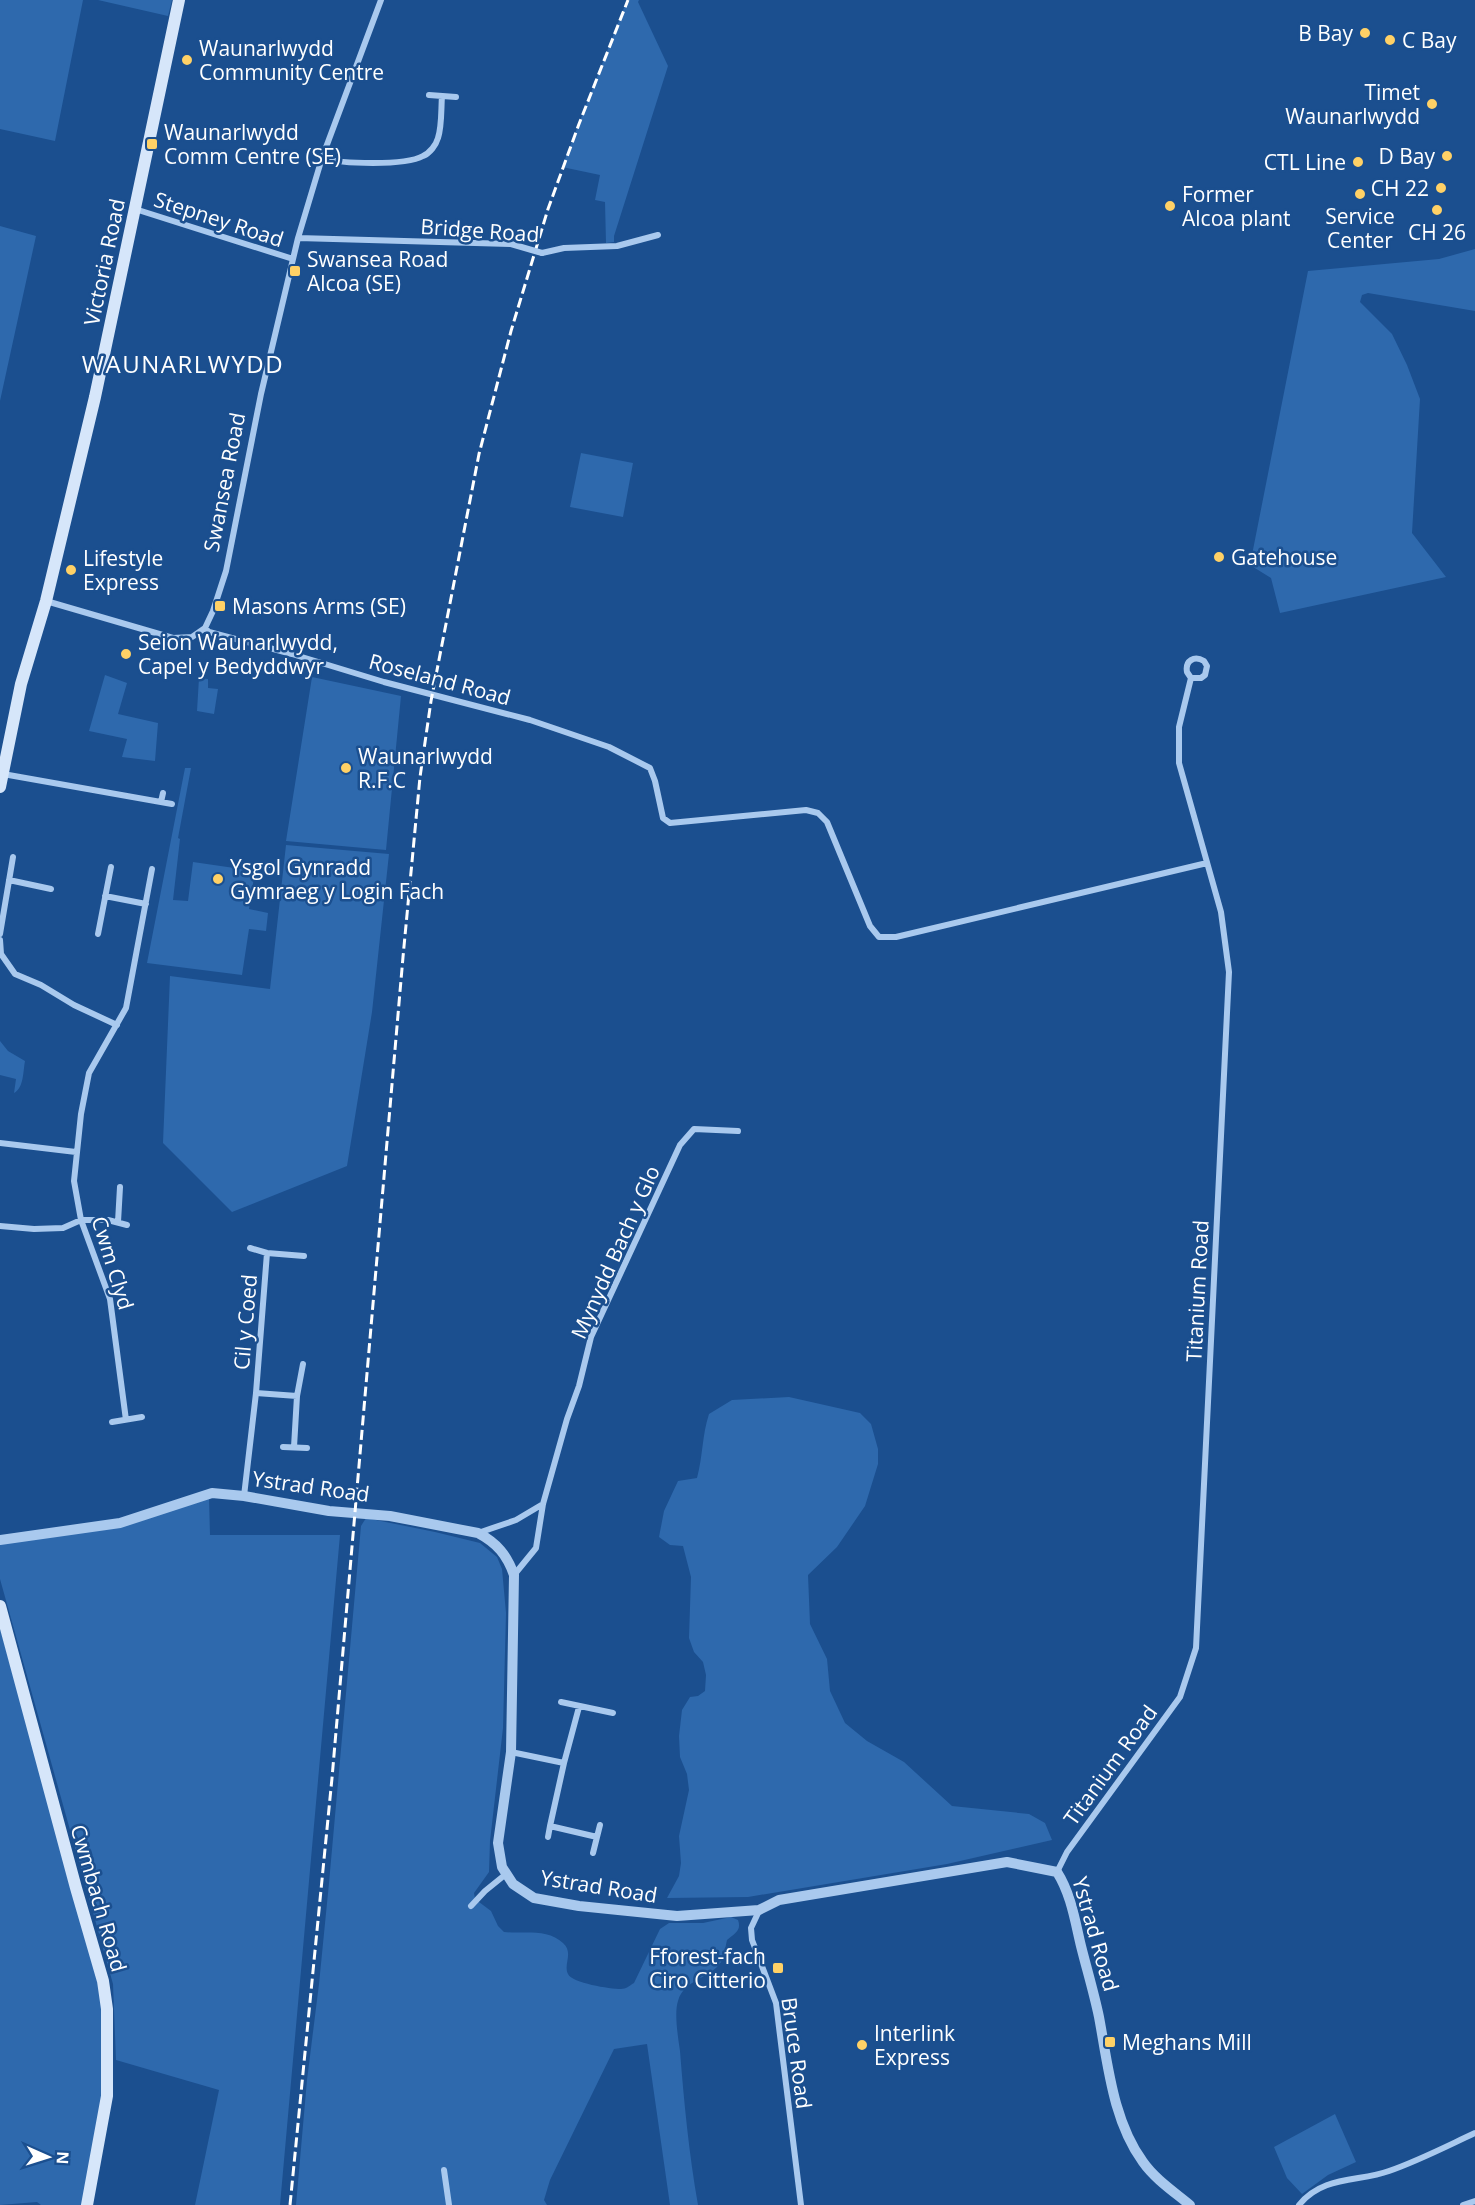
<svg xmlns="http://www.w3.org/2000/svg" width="1475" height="2205" font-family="'Open Sans',sans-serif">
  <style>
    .green { fill: #2e69ad }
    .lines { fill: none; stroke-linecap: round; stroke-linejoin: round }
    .minor { stroke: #a9c9ee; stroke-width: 6 }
    .tertiary { stroke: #a9c9ee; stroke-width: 10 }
    .secondary { stroke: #d6e6fa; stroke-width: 12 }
    .rail { stroke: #fff; stroke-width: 3; stroke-dasharray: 10 4.5; stroke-linecap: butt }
    .minor-bridge { stroke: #a9c9ee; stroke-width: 6 }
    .poi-dot { fill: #ffd166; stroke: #1b4f8f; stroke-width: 2 }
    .labels { text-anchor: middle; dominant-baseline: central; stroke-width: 5; stroke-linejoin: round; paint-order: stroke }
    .poi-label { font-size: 21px; fill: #fff; stroke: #1b4f8f; text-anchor: start }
    .street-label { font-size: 21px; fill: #fff; stroke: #1b4f8f }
    .quarter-label { font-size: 24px; letter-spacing: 1.5px; fill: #fff; stroke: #1b4f8f }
  </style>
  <rect width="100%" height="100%" fill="#1b4f8f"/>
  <path class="green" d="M0 0H83L55 141 0 129Z
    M98 0H172L168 16Z
    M627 0H639L638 2 668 66 614 236V242L606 243 605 202 595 200 600 175 562 167Z
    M0 226 36 236 0 401Z
    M1475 249V311L1368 293 1362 295 1360 302 1392 334 1407 365 1420 399 1412 533 1446 577 1280 613 1271 578 1250 565 1308 271 1439 259Z
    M581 453 633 463 623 517 570 507Z
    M105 675 127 683 118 714 158 723 155 761 122 757 127 739 89 731Z
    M312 677 401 696 386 850 286 841Z
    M199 678 208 679V688L218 689 214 714 197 711Z
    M185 768H191L178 838 180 839 173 900 188 901 193 862 255 871 249 909 268 913 266 931 249 929 242 975 147 963Z
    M286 845 389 854 372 1012 347 1166 232 1212 163 1143 170 976 270 989Z
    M0 1041 8 1051 25 1061C23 1071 24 1088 14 1093L16 1079 0 1075Z
    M789 1397 860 1413 871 1424 878 1449V1464L865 1506 837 1547 808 1575 810 1624 827 1659 830 1691 845 1723 867 1741 904 1762 952 1806 1029 1814 1045 1823 1052 1840 947 1864 748 1897 667 1898 679 1876 681 1863 679 1836 689 1790 687 1774 680 1757 679 1736 682 1710 690 1697 698 1696 705 1691 706 1675 703 1662 694 1652 689 1638 691 1577 683 1546 670 1545 659 1537 664 1511 678 1481 697 1478C703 1456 702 1435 709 1414L732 1400Z
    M209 1497 210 1535H340L280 2205H195L219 2090 116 2060 113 1984 0 1579V1543L121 1525Z
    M366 1518 435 1532 480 1543 497 1557 502 1569 506 1613 503 1728 490 1841 489 1872 474 1893 475 1899 491 1911 498 1926 504 1932C523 1934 548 1928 563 1943 574 1953 563 1964 568 1974 572 1983 610 1989 621 1989 626 1989 629 1986 634 1983L660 1929 669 1923H703L731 1917 738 1920C742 1931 734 1934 727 1940 725 1948 725 1956 721 1962 710 1979 684 1979 678 2001 674 2013 678 2037 680 2051 684 2102 689 2154 698 2205H670L647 2044 614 2049 550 2180 544 2200 547 2205H296L307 2080 319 1984 329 1883 361 1526Z
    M0 1628 98 1983 102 2007V2095L82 2205H41L37 2202 0 2205Z
    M1335 2114 1356 2162 1328 2175 1302 2194 1287 2178 1274 2147Z"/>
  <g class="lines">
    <path class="minor" d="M429 95 456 97
      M322 158C341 164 405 166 423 156 430 153 436 145 438 138 442 126 441 109 442 96
      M135 209 293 259
      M298 238 511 244
      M542 253 564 248 617 246 658 235
      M46 601 173 638 192 637 205 628 213 611 226 571 261 394 298 238 322 158 381 0
      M205 628 209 632 292 654 384 682 530 720 609 747 650 768 655 781 663 818 670 823 806 810 818 813 827 822 870 926 879 937H896L1207 863
      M3 774 172 804
      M161 802 163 793
      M262 865H272
      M9 880 51 889
      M105 896 146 904
      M0 934 13 857
      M98 934 111 867
      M0 940 1 954 15 974 41 985 74 1005 117 1025
      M0 1143 76 1152
      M118 1222 120 1187
      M0 1226 34 1229 63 1228 81 1220H108L127 1225
      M250 1248 267 1253 304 1256
      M256 1393 297 1396
      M126 1420 110 1299 81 1220 74 1181 81 1114 89 1073 126 1008 152 869
      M112 1422 142 1417
      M283 1447 307 1448
      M294 1447 297 1396 303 1364
      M244 1496 256 1393 267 1253
      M478 1533 516 1520 543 1504
      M514 1575 536 1548 543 1504 567 1419 579 1386 591 1337 680 1145 694 1129 738 1131
      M561 1702 613 1713
      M511 1752 564 1763 550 1826 597 1837
      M564 1763 579 1707
      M548 1837 550 1826
      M593 1853 600 1825
      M1057 1872 1067 1852 1180 1697 1196 1648 1229 972 1221 912 1179 763V727L1191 678 1187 672C1185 661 1194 655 1204 661L1207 666 1205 675 1201 678H1191
      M471 1906 485 1891 506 1874
      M759 1911 751 1928 752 1940 776 2003 801 2205
      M444 2170 449 2205
      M1299 2205C1323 2175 1359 2182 1389 2171 1418 2161 1447 2146 1475 2133
      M1463 2205 1475 2201"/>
    <path class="tertiary" d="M0 1540 120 1523 212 1493 244 1496 329 1511 390 1516 478 1533C497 1543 507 1555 514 1575L511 1752 498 1843 502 1867 513 1884 534 1898 579 1906 677 1916 759 1910 779 1900 1007 1862 1057 1872C1071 1894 1075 1921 1081 1946 1087 1970 1094 1993 1099 2017 1108 2065 1113 2121 1143 2162 1155 2179 1173 2191 1190 2205"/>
    <path class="secondary" d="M0 787 21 684 46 601 95 397 179 0
      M0 1606 76 1888 103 1981 107 2009V2096L87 2205"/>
    <path class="rail" d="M290 2205 332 1778 403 957 420 777 431 701 479 454 511 331 548 209 579 124 628 0"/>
    <path class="minor-bridge" d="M511 244 542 253"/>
  </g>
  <g class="poi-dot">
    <circle cx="1365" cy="33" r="6"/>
    <circle cx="1390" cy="40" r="6"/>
    <circle cx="187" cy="60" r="6"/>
    <circle cx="1432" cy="104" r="6"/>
    <rect x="146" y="138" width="12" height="12" rx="3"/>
    <circle cx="1447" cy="156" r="6"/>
    <circle cx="1358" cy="162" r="6"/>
    <circle cx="1441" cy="188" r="6"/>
    <circle cx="1360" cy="194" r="6"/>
    <circle cx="1170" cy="206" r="6"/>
    <circle cx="1437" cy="210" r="6"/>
    <rect x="289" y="265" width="12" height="12" rx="3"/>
    <circle cx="1219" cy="557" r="6"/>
    <circle cx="71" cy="570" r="6"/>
    <rect x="214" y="600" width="12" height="12" rx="3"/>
    <circle cx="126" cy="654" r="6"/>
    <circle cx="346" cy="768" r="6"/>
    <circle cx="218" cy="879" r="6"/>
    <rect x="772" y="1962" width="12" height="12" rx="3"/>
    <rect x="1104" y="2036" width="12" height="12" rx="3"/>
    <circle cx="862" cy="2045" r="6"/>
  </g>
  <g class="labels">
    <g class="poi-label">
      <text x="1353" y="33" text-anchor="end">B Bay</text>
      <text x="1402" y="40">C Bay</text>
      <text x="199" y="48">Waunarlwydd<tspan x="199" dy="24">Community Centre</tspan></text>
      <text x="1420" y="92" text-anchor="end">Timet<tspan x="1420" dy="24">Waunarlwydd</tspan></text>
      <text x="164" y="132">Waunarlwydd<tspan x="164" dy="24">Comm Centre (SE)</tspan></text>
      <text x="1435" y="156" text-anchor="end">D Bay</text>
      <text x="1346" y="162" text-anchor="end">CTL Line</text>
      <text x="1429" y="188" text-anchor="end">CH 22</text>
      <text x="1182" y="194">Former<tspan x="1182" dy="24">Alcoa plant</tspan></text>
      <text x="1360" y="216" text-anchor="middle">Service<tspan x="1360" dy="24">Center</tspan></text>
      <text x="1437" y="232" text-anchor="middle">CH 26</text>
      <text x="307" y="259">Swansea Road<tspan x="307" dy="24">Alcoa (SE)</tspan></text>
      <text x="1231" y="557">Gatehouse</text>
      <text x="83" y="558">Lifestyle<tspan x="83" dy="24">Express</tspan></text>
      <text x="232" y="606">Masons Arms (SE)</text>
      <text x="138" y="642">Seion Waunarlwydd,<tspan x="138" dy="24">Capel y Bedyddwyr</tspan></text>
      <text x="358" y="756">Waunarlwydd<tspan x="358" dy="24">R.F.C</tspan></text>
      <text x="230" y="867">Ysgol Gynradd<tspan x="230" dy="24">Gymraeg y Login Fach</tspan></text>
      <text x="766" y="1956" text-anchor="end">Fforest-fach<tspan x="766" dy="24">Ciro Citterio</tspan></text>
      <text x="874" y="2033">Interlink<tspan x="874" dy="24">Express</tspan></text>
      <text x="1122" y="2042">Meghans Mill</text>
    </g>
    <g class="street-label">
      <text transform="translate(219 219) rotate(18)">Stepney Road</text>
      <text transform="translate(480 230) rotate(4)">Bridge Road</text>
      <text transform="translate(104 262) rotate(-78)">Victoria Road</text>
      <text transform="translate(224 482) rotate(-79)">Swansea Road</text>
      <text transform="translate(440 679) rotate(15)">Roseland Road</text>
      <text transform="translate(615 1252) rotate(-66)">Mynydd Bach y Glo</text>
      <text transform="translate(113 1263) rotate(73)">Cwm Clyd</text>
      <text transform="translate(1197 1291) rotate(-87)">Titanium Road</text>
      <text transform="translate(245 1322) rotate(-85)">Cil y Coed</text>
      <text transform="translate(311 1486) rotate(8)">Ystrad Road</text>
      <text transform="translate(1110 1765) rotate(-54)">Titanium Road</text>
      <text transform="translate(599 1886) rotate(9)">Ystrad Road</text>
      <text transform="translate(99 1898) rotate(74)">Cwmbach Road</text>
      <text transform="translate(1096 1934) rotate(74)">Ystrad Road</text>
      <text transform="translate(797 2053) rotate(82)">Bruce Road</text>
    </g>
    <g class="quarter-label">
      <text x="183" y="363">WAUNARLWYDD</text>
    </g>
  </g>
  <g transform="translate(48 2157) rotate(93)" stroke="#1b4f8f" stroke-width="4.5" paint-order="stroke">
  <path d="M0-4.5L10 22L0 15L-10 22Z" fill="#ffffff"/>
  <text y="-9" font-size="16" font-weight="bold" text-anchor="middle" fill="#ffffff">N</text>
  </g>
</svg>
